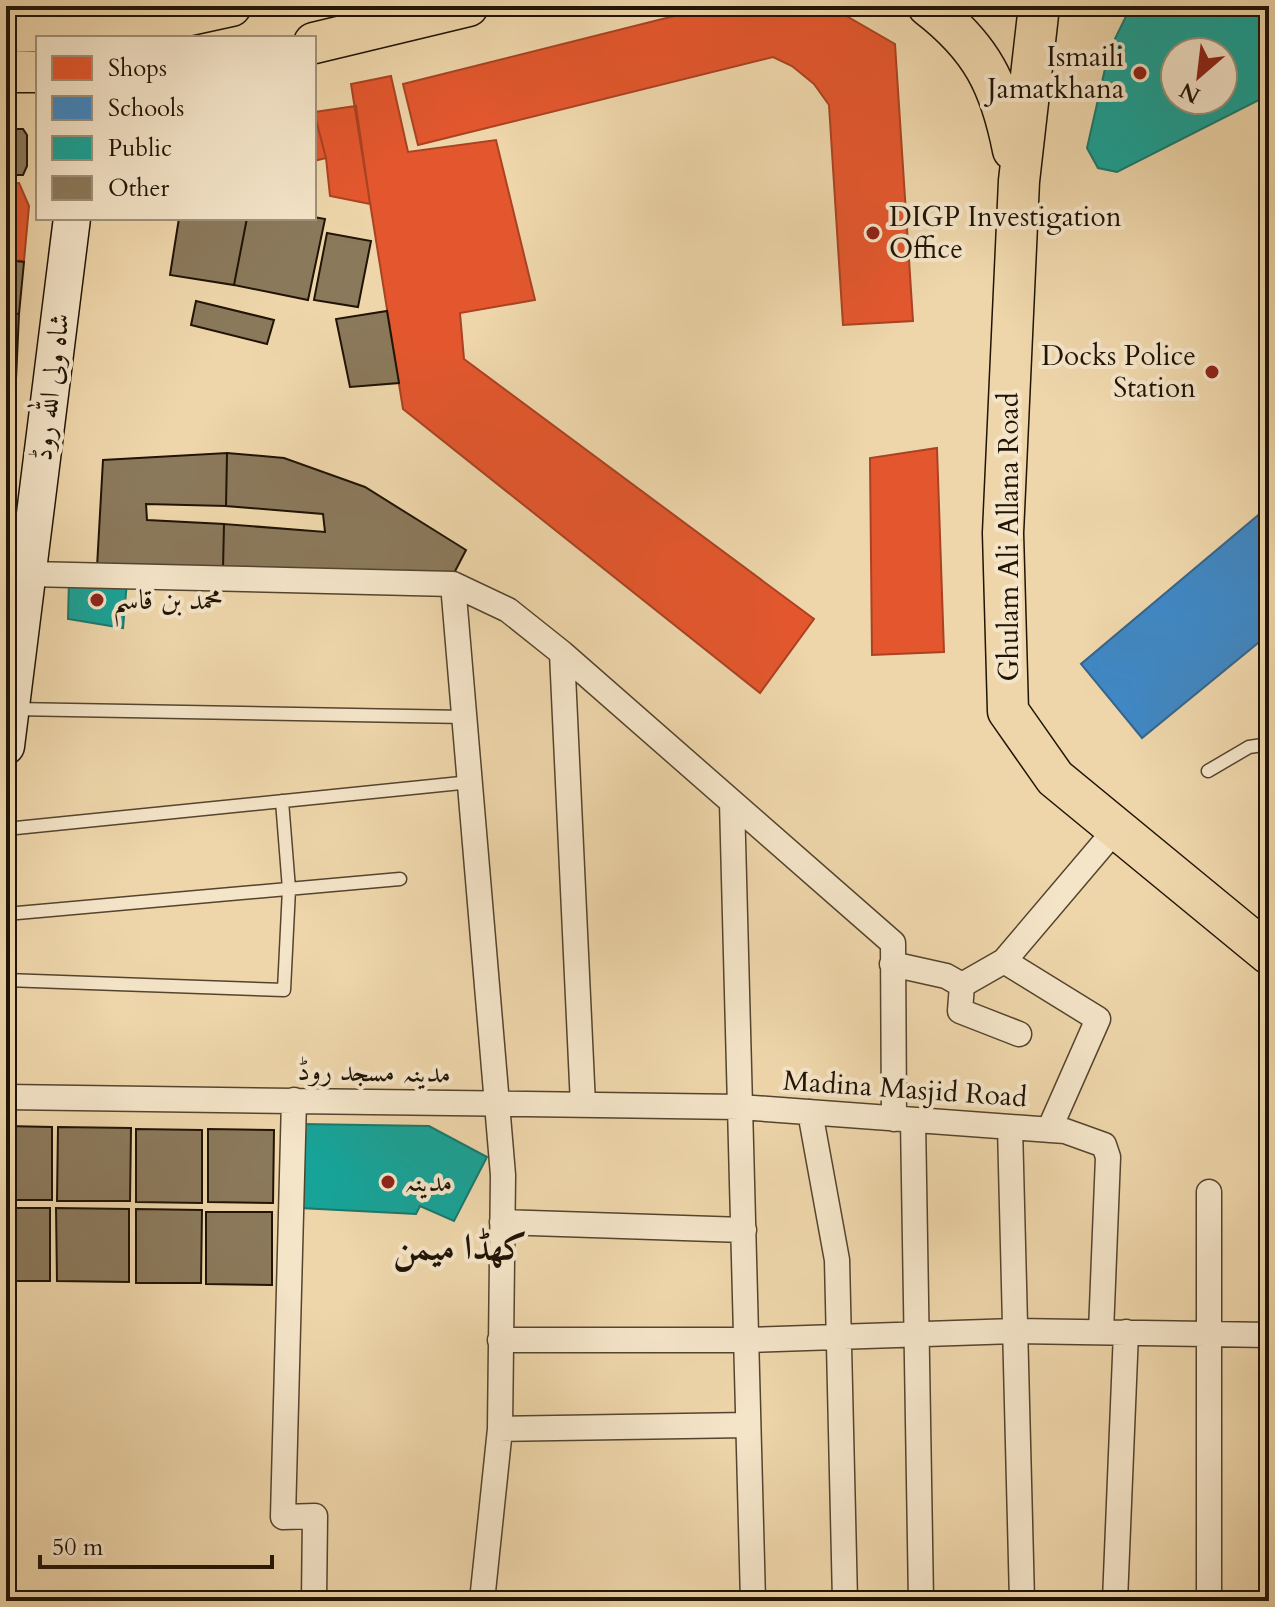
<svg xmlns="http://www.w3.org/2000/svg" width="1275" height="1607" font-family="Cardo,Amiri,serif">
  <style>
    .shops { fill: #e4572e; stroke: #a94322; stroke-width: 2 }
    .schools { fill: #3f88c5; stroke: #36658b; stroke-width: 2 }
    .public { fill: #17a398; stroke: #1a786c; stroke-width: 2; fill-rule: evenodd }
    .building { fill: #8b795b; stroke: #201405; stroke-width: 2 }
    .lines { fill: none; stroke-linecap: round; stroke-linejoin: round }
    .lane-casing { stroke: #54442e; stroke-width: 15 }
    .street-casing { stroke: #54442e; stroke-width: 27 }
    .secondary-casing { stroke: #201405; stroke-width: 39 }
    .primary-casing { stroke: #201405; stroke-width: 43 }
    .lane { stroke: #f4e4c8; stroke-width: 12 }
    .street { stroke: #f4e4c8; stroke-width: 24 }
    .secondary { stroke: #f4e4c8; stroke-width: 36 }
    .primary { stroke: #eed6aa; stroke-width: 40 }
    .poi-dot { fill: #8f2418; stroke: #f4e4c8; stroke-width: 3 }
    .labels { text-anchor: middle; dominant-baseline: central; stroke-width: 8; stroke-linejoin: round; paint-order: stroke }
    .poi-label { font-size: 28px; fill: #201405; stroke: #f4e4c8; text-anchor: start }
    .street-label { font-size: 28px; fill: #201405; stroke: #f4e4c8 }
    .district-label { font-size: 36px; font-weight: bold; fill: #201405; stroke: #f4e4c8 }
  </style>
  <rect width="100%" height="100%" fill="#eed6aa"/>
  <filter id="stains"><feTurbulence type="fractalNoise" baseFrequency=".0025" numOctaves="4"/><feColorMatrix values="0 0 0 0 .2 0 0 0 0 .09 0 0 0 0 .02 0 0 0 .5 -.17"/></filter>
  <radialGradient id="worn" r=".72"><stop offset=".6" stop-color="#630" stop-opacity="0"/><stop offset="1" stop-color="#630" stop-opacity=".3"/></radialGradient>
  <path class="shops" d="M714 6H829L895 44 913 321 843 325 829 105 814 84 792 66 773 57 418 145 403 84Z
    M391 76 408 152 496 140 535 300 460 313 464 359 814 619 760 693 403 409 351 84Z
    M356 106 370 204 330 196 326 158 314 112Z
    M314 112 326 158 314 161Z
    M6 183H19L29 206 24 261 6 260Z
    M937 448 944 652 872 655 870 458Z"/>
  <path class="schools" d="M1269 506V634L1142 738 1081 664Z"/>
  <path class="public" d="M1131 6H1269V95L1117 172 1098 168 1087 148 1109 51ZM1175 52H1223V100H1175Z
    M69 579 127 581 123 628 68 619Z
    M302 1124 429 1126 487 1157 454 1221 420 1206 416 1214 300 1208Z"/>
  <path class="building" d="M6 129H23L27 135V166L23 175H6Z
    M314 217 325 219 308 300 234 285 247 218Z
    M179 218H247L234 285 170 275Z
    M327 233 371 241 358 307 314 300Z
    M6 260 24 262 19 314 6 313Z
    M196 301 274 320 267 344 191 325Z
    M387 311 399 383 350 387 336 319Z
    M6 313 19 314 16 379 6 391Z
    M227 453 226 506 146 504 147 520 224 524 223 569 97 567 103 460Z
    M227 453 284 458 365 487 466 550 452 577 223 569 224 524 325 532 323 514 226 506Z
    M6 1126 52 1127V1200H6Z
    M58 1127 131 1128 130 1201H57Z
    M136 1129 202 1130V1203L136 1202Z
    M208 1129 274 1130 273 1203 208 1202Z
    M6 1208H50V1281H6Z
    M56 1208 129 1209V1282L57 1281Z
    M136 1209 202 1210 201 1283H136Z
    M206 1212H272V1285L206 1284Z"/>
  <g class="lines">
    <g class="lane-casing">
      <path id="lane" d="M13 709 465 717
        M1208 771 1249 747 1269 744
        M6 829 471 782
        M6 914 400 879
        M6 980 284 990 289 889 282 801"/>
    </g>
    <g class="street-casing">
      <path id="street" d="M29 574 453 584 503 1175 500 1429 482 1601
        M453 584 508 610 562 653 893 943 894 1119
        M562 653 583 1105
        M732 802 753 1601
        M1004 961 1098 1019 1049 1130
        M892 964 946 976 962 985 960 1011 1019 1034
        M962 985 1004 961 1116 829
        M6 1097 740 1107 1065 1131 1104 1145 1108 1157 1101 1332
        M294 1100 283 1517 315 1516 314 1601
        M810 1112 837 1260 845 1601
        M913 1120 921 1601
        M1010 1127 1022 1601
        M1209 1192V1601
        M502 1222 744 1230
        M500 1340H747L1015 1331 1269 1335
        M500 1429 748 1425
        M1115 1601 1126 1332"/>
    </g>
    <g class="secondary-casing">
      <path id="secondary" d="M6 746 72 218"/>
    </g>
    <g class="primary-casing">
      <path id="primary" d="M928 6C981 47 1000 84 1013 150
        M1039 6 1019 181 1003 533 1008 711 1055 778 1269 954
        M6 32 121 30 231 6
        M314 43 468 6
        M6 72H38"/>
    </g>
    <use href="#lane" class="lane"/>
    <use href="#street" class="street"/>
    <use href="#secondary" class="secondary"/>
    <use href="#primary" class="primary"/>
  </g>
  <g class="poi-dot">
    <circle cx="1140" cy="73" r="8"/>
    <circle cx="873" cy="233" r="8"/>
    <circle cx="1212" cy="372" r="8"/>
    <circle cx="97" cy="600" r="8"/>
    <circle cx="388" cy="1182" r="8"/>
  </g>
  <g class="labels">
    <g class="poi-label">
      <text x="1124" y="57" text-anchor="end">Ismaili<tspan x="1124" dy="32">Jamatkhana</tspan></text>
      <text x="889" y="217">DIGP Investigation<tspan x="889" dy="32">Office</tspan></text>
      <text x="1196" y="356" text-anchor="end">Docks Police<tspan x="1196" dy="32">Station</tspan></text>
      <text x="113" y="600">محمد بن قاسم</text>
      <text x="404" y="1182">مدینہ</text>
    </g>
    <g class="street-label">
      <text transform="translate(51 387) rotate(-83)">شاہ ولی اللہ روڈ</text>
      <text transform="translate(1009 537) rotate(-90)">Ghulam Ali Allana Road</text>
      <text transform="translate(374 1072) rotate(1)">مدینہ مسجد روڈ</text>
      <text transform="translate(905 1089) rotate(4)">Madina Masjid Road</text>
    </g>
    <g class="district-label">
      <text x="460" y="1247">کھڈا میمن</text>
    </g>
  </g>
  <rect width="1275" height="1607" fill="none" stroke="#eed6aa" stroke-width="32"/>
  <rect x="8" y="8" width="1259" height="1591" fill="none" stroke="#201405" stroke-width="4"/>
  <rect x="16" y="16" width="1243" height="1575" fill="none" stroke="#201405" stroke-width="2"/>
  <rect x="36" y="36" width="280" height="184" fill="#f4e4c8" stroke="#9f917a" stroke-width="2"/>
  <rect x="52" y="56" width="40" height="24" fill="#e4572e" stroke="#9f917a" stroke-width="2"/>
  <text x="108" y="76" font-size="24" fill="#201405">Shops</text>
  <rect x="52" y="96" width="40" height="24" fill="#3f88c5" stroke="#9f917a" stroke-width="2"/>
  <text x="108" y="116" font-size="24" fill="#201405">Schools</text>
  <rect x="52" y="136" width="40" height="24" fill="#17a398" stroke="#9f917a" stroke-width="2"/>
  <text x="108" y="156" font-size="24" fill="#201405">Public</text>
  <rect x="52" y="176" width="40" height="24" fill="#8b795b" stroke="#9f917a" stroke-width="2"/>
  <text x="108" y="196" font-size="24" fill="#201405">Other</text>
  <g transform="translate(1199 76) rotate(208)"><circle r="38" fill="#f4e4c8" stroke="#9f917a" stroke-width="2"/>
  <path d="M0-6L14 30L0 20L-14 30Z" fill="#8f2418"/>
  <text y="-12" font-size="22" font-weight="bold" text-anchor="middle" fill="#201405">N</text>
  </g>
  <path d="M40 1555v12h232v-12" fill="none" stroke="#201405" stroke-width="4"/>
  <text x="52" y="1555" font-size="24" fill="#201405" stroke="#f4e4c8" stroke-width="6" paint-order="stroke">50 m</text>
  <rect width="100%" height="100%" filter="url(#stains)"/>
  <rect width="100%" height="100%" fill="url(#worn)"/>
</svg>
